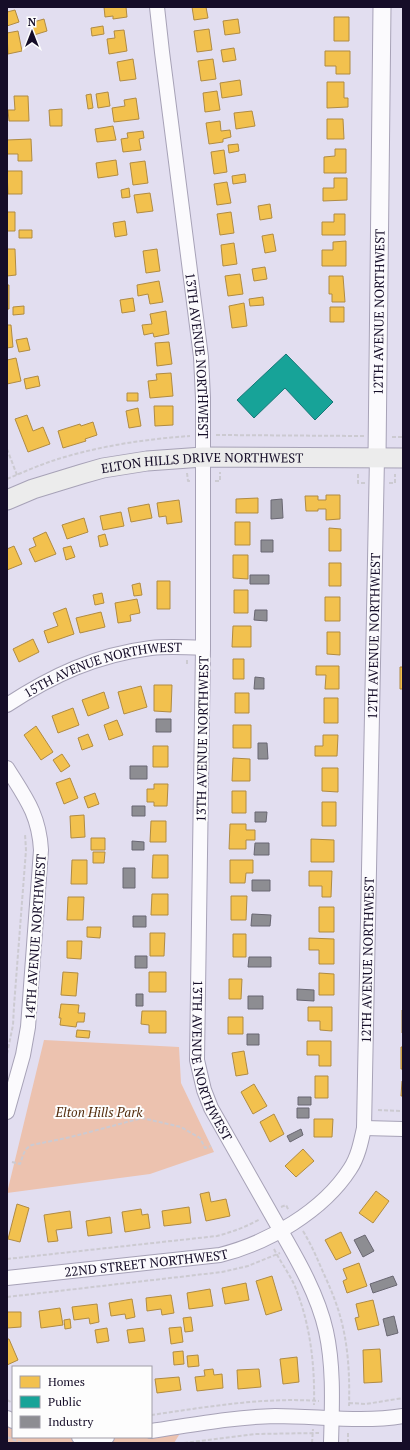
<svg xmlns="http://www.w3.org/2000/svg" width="410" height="1450" font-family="'PT Serif',serif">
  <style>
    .green { fill: #ecc2af }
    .homes { fill: #f2c14e; stroke: #b08b43 }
    .public { fill: #17a398; stroke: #167676 }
    .industry { fill: #8d8d92; stroke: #696772 }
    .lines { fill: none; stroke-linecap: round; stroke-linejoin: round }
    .minor-casing { stroke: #a7a2b7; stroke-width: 16 }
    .tertiary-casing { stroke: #a7a2b7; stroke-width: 19 }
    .secondary-casing { stroke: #a7a2b7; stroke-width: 21 }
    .path { stroke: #cccad1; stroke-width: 2; stroke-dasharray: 4 2; stroke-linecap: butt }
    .minor { stroke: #fbfafd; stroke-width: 14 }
    .tertiary { stroke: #fbfafd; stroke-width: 17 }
    .secondary { stroke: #ececec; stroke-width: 19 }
    .labels { text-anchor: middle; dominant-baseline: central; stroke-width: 4; stroke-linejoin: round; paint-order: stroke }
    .street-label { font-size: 13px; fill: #150d28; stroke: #fdfdfd }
    .park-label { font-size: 13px; font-style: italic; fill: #532d0e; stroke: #fdfdfd }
  </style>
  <rect width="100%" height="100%" fill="#e2def0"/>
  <path class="green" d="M44 1040 179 1047 181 1083 214 1152 150 1174 7 1193Z
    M7 1419 13 1423V1437H37L40 1438 56 1437H151L168 1427 179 1435 174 1443H7Z"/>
  <path class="homes" d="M104 7H126L127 17 113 19V16L105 17Z
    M192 7H206L208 18 194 20Z
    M15 10 19 22 7 26V12Z
    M334 17H349V41H334Z
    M44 19 47 31 34 35 30 23Z
    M238 19 240 33 225 35 223 21Z
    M103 26 104 34 92 36 91 28Z
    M209 29 212 50 197 52 194 31Z
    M124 30 127 51 109 54 107 39 115 38 114 31Z
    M18 31 22 51 8 54 7 33Z
    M234 48 236 60 223 62 221 50Z
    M325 51H350V74H336V66H325Z
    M133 59 136 79 120 81 117 62Z
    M213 59 216 79 201 81 198 61Z
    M240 80 242 95 222 98 220 83Z
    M327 82H344V98H348V107L327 108Z
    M217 91 220 110 205 112 203 93Z
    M108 92 110 106 98 108 96 94Z
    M91 94 93 108 88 109 86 95Z
    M14 96H28L29 121H9L8 110H15Z
    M136 98 139 119 114 122 112 108 125 106 124 100Z
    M62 109V126H50L49 110Z
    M252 111 255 126 236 129 234 113Z
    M327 119H343L344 139H327Z
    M220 121 221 131 230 130 231 137 223 139V142L209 144 206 123Z
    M113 126 116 140 97 142 95 129Z
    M143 131 144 138 139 139 141 150 123 152 121 139 128 138 127 133Z
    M31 139 32 161H18V154H7V140Z
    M238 144 239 151 229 153 228 145Z
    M335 149H346V173H324V157L335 156Z
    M224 150 227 172 214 174 211 152Z
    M116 160 118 175 98 178 96 163Z
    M145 161 148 183 133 185 130 163Z
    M7 171H22V194H8Z
    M245 174 246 182 233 184 232 176Z
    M334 178H347V200L323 201V188H334Z
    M227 182 231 203 217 205 214 184Z
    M129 188 130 197 122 198 121 190Z
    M150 193 153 211 137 213 134 195Z
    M270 204 272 218 260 220 258 206Z
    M7 212H15V231H7Z
    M231 212 234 233 220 235 217 214Z
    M334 214H345V235H322V222H334Z
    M125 221 127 235 115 237 113 223Z
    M19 230H32V238H19Z
    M273 234 276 251 265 253 262 236Z
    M346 241V266H322V250H333V242Z
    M234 243 237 264 223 266 221 245Z
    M7 249H15L16 275 7 276Z
    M157 249 160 271 146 273 143 251Z
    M265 267 267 279 254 281 252 269Z
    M240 274 243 294 228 296 225 276Z
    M329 276H343L345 302H332V294H329Z
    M159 281 163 302 150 304 148 294 138 296 137 285Z
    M7 285H9V309H7Z
    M263 297 264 305 250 306 249 299Z
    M133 298 135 311 122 313 120 300Z
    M244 303 247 326 232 328 229 306Z
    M24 306V314L13 315V307Z
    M330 307H344V322H330Z
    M166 311 169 334 154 337 153 333 144 335 142 325 152 324 150 314Z
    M7 325H11L13 347 7 348Z
    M27 338 30 350 19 352 16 340Z
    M169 342 172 364 157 366 155 343Z
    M16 358 21 381 7 384V360Z
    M171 373 173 396 150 398 148 381 157 380 156 374Z
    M38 376 40 386 26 389 24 379Z
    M127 393H138V401H127Z
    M154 406H173V425L155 426Z
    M138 408 141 426 129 428 126 411Z
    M27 415 33 431 43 427 50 444 28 452 15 419Z
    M93 422 97 435 85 439 86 441 63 448 58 431 80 424 81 426Z
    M326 495H340V519L326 520V509H318V511H306L305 496H318V500H326Z
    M258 498V513H236V499Z
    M179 500 182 522 167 524 166 516 159 517 157 503Z
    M149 504 152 518 131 522 128 508Z
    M121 512 124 526 103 530 100 516Z
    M84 518 88 532 67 539 62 525Z
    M235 522H250V545H235Z
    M329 528 341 529V551H329Z
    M46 532 56 554 35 562 29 549 36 546 33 538Z
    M105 534 108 545 100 547 98 536Z
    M14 546 22 564 7 570V549Z
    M71 546 75 557 66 560 63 548Z
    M233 555H248V579L233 578Z
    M329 563H341V586H329Z
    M157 581H170V609H157Z
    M140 583 142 595 134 596 132 585Z
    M234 590H248V613H234Z
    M102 593 104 603 95 605 93 595Z
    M325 597H340V621H325Z
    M137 599 140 613 130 615 131 621 118 623 115 603Z
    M66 608 74 634 48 643 44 631 58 626 53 613Z
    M101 612 105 627 80 633 76 618Z
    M233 626H251V647H232Z
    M327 632H340V655L327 654Z
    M33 639 39 652 19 662 13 649Z
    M233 659H244V679H233Z
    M316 666H339V689H325L326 675H316Z
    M400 667H403V689H400Z
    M154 685H172L171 712 154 711Z
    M141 686 147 707 124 714 118 692Z
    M104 692 109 708 88 716 82 700Z
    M235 693H249V713H235Z
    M324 698H338V723H324Z
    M73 708 79 725 58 733 52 716Z
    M117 720 123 735 109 740 104 725Z
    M233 725H251V748H233Z
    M36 726 53 752 41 760 24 735Z
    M88 734 93 746 82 750 78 738Z
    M323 735H338L337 756H315V746H323Z
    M153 746H168V767H153Z
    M62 754 70 766 61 772 53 760Z
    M233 758 250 759V781H232Z
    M322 768H338V792L322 791Z
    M70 778 78 798 64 804 56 783Z
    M154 784H168L167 806H154V802H147V789H154Z
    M232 791H246V813H232Z
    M95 793 99 804 88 808 84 797Z
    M322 802H336V826H322Z
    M84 815 85 837 71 838 70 816Z
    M151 821H166V842H150Z
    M230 824H246V830H255V840H246V849H229Z
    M91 838H105V850H91Z
    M311 839 334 840V862H311Z
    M93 852H105L104 863H93Z
    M153 855H168V878H152Z
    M72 860H87V884H71Z
    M230 860H253V873H246L245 883H230Z
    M309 871H332L331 897H322V886H309Z
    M152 894H168V915H151Z
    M231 896H247L246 920H231Z
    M68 897H84L83 920H67Z
    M319 907H334V932H319Z
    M87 927H101L100 938 87 937Z
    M150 933H165L164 956H150Z
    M233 934H246V957H233Z
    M309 938 334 939V964H319V950H309Z
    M67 941H82L81 959 67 958Z
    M63 972 78 973 76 996 61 995Z
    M149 972H166V992H149Z
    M319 973 334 974V995H319Z
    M229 979H242L241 999H229Z
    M61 1004 79 1005 78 1013H85L84 1022H77L76 1027 60 1025 61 1018H59Z
    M308 1007H332V1031L320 1030V1021H308Z
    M402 1010H403V1033H402Z
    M142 1011H166V1033H149V1025L141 1024Z
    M228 1017H243V1034H228Z
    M77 1030 90 1031 89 1038 76 1037Z
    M307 1041H331V1066H319V1055H307Z
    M401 1047H403V1069H401Z
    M244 1051 248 1074 236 1076 232 1053Z
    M315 1076H328V1098H315Z
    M402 1081H403V1096H401Z
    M254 1084 267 1106 253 1114 241 1092Z
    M274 1114 284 1134 270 1142 260 1122Z
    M314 1119H333L332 1137H314Z
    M303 1149 314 1161 296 1177 285 1166Z
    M376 1191 389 1201 373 1223 359 1213Z
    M209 1192 211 1202 226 1199 230 1216 206 1221 200 1194Z
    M17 1204 29 1208 20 1242 8 1239Z
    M189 1207 191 1223 164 1226 162 1211Z
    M141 1209 142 1215 148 1214 150 1228 125 1232 122 1212Z
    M70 1211 72 1228 56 1230 58 1241 48 1242 44 1215Z
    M110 1217 112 1233 88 1236 86 1221Z
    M341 1232 351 1253 336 1260 325 1240Z
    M359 1263 367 1286 347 1293 343 1281 347 1279 343 1269Z
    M272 1276 282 1310 266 1315 256 1281Z
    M246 1283 249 1300 225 1304 222 1288Z
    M210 1289 213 1306 189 1309 187 1293Z
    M171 1295 174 1313 162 1315 161 1309 147 1311 146 1298Z
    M132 1299 135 1317 126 1319 125 1314 111 1316 109 1303Z
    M373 1300 379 1325 358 1330 355 1318 359 1317 356 1304Z
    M97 1304 99 1322 90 1324 89 1318 74 1320 72 1307Z
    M60 1308 63 1325 41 1328 39 1311Z
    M7 1312H21V1327L7 1328Z
    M191 1317 193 1331 185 1332 183 1318Z
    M70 1319 71 1328 65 1329 64 1320Z
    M181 1327 183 1342 171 1344 169 1328Z
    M107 1328 109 1341 97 1343 95 1330Z
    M143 1328 145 1341 129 1343 127 1330Z
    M7 1339H9L18 1360 7 1365Z
    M380 1349 382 1382 364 1383 363 1350Z
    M183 1351 184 1364 174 1365 173 1352Z
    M198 1355 199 1366 188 1367 187 1356Z
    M297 1357 299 1382 283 1384 280 1359Z
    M213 1369 214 1375 222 1374 223 1388 197 1391 195 1377 205 1376 204 1370Z
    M259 1369 261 1387 238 1389 237 1370Z
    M179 1377 181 1390 157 1393 155 1379Z"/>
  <path class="public" d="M286 354 333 402 315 420 285 388 254 418 237 400Z"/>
  <path class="industry" d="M282 499 283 518 271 519V500Z
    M261 540H273V552H261Z
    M250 575H269V584H250Z
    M255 610H267V621L254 620Z
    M255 677 264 678V689H254Z
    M156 719H171V732H156Z
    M258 743H267L268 759H258Z
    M130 766H147V779H130Z
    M132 806H145V816H132Z
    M255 812H267L266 822H255Z
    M132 841 144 842V850H132Z
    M255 843H269V855H254Z
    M123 868H135V888H123Z
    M252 880H270V891H252Z
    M252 914 271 915 270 926H251Z
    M133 916H146V927H133Z
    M135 956H147V968H135Z
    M249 957H271V967H248Z
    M297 989 314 990V1001L297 1000Z
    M136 994H143V1006H136Z
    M248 996H263V1009H248Z
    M247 1034H259V1045H247Z
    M298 1097H311V1105H298Z
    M297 1108H309V1118H297Z
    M301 1129 303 1135 290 1142 287 1136Z
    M365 1235 374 1251 363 1257 354 1240Z
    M393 1276 397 1285 373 1293 370 1284Z
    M394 1316 398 1333 387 1336 383 1319Z"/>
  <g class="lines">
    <g class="minor-casing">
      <g id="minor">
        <path id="s1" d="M157 7 162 52 201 357 203 398V648L197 1060 204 1090 211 1108C232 1145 253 1182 274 1219 294 1254 317 1291 326 1331 334 1367 332 1406 331 1443"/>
        <path id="s2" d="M7 705C53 675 96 655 151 648 168 646 186 647 203 648"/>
        <path d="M7 768C25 797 39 814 41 850L28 1027 23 1055 7 1112"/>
        <path d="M364 1128 403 1129"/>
        <path id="s3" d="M7 1278 220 1255C268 1243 323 1211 350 1169 358 1157 361 1142 364 1128L377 457"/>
        <path d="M7 1418 13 1421"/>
        <path d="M151 1431C192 1425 233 1417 275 1416 318 1416 361 1423 403 1416"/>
        <path d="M79 1437H107"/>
      </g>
    </g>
    <g class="tertiary-casing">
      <g id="tertiary">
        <path id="s4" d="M377 457 382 7"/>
      </g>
    </g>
    <g class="secondary-casing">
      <g id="secondary">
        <path id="s5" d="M7 500 33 489 82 474 103 468 147 461 203 457 403 458"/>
      </g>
    </g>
    <path class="path" d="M216 435 364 436
      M392 437H403
      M7 449 17 475
      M187 473 188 481H190
      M358 474V483H365
      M7 479C21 473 35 467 49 462 93 447 144 439 190 436
      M215 481H220V472
      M389 483H395V474
      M187 664V659
      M7 1054 13 1025 14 1006 26 850 25 834
      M378 1110 403 1111
      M12 1162 20 1164C23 1156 24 1148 32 1145L71 1137 142 1118 181 1127 200 1138 205 1148 211 1146
      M281 1207 286 1205 289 1211
      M303 1231C311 1244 317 1258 323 1272 328 1283 333 1294 337 1306 348 1338 350 1373 349 1406
      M274 1249C280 1261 288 1272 294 1284 310 1322 315 1364 314 1405
      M7 1259 217 1236C232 1232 246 1227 260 1219
      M7 1297 222 1272 248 1266 280 1253
      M7 1400 13 1403
      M349 1403 366 1404 403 1398
      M151 1415C207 1407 262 1397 319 1401
      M7 1437 22 1443
      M184 1443 255 1434 319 1433
      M312 1443 313 1429
      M348 1443V1432"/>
    <use href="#minor" class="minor"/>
    <use href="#tertiary" class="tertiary"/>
    <use href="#secondary" class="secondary"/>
  </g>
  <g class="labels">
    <g class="street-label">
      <text stroke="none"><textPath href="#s4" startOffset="145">12TH AVENUE NORTHWEST</textPath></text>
      <text stroke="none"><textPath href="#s1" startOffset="351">13TH AVENUE NORTHWEST</textPath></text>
      <text stroke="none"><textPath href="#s5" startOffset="201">ELTON HILLS DRIVE NORTHWEST</textPath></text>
      <text stroke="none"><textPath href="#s3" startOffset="909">12TH AVENUE NORTHWEST</textPath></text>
      <text stroke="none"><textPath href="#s2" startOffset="104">15TH AVENUE NORTHWEST</textPath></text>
      <text transform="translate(202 739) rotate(-89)">13TH AVENUE NORTHWEST</text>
      <text transform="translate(35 937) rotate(-86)">14TH AVENUE NORTHWEST</text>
      <text stroke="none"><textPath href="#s3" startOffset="585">12TH AVENUE NORTHWEST</textPath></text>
      <text stroke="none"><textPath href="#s1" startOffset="1059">13TH AVENUE NORTHWEST</textPath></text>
      <text stroke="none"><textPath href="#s3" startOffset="140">22ND STREET NORTHWEST</textPath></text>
    </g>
    <g class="park-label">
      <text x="99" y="1112">Elton Hills Park</text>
    </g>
  </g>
  <rect width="410" height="1450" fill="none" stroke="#150d28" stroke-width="16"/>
  <rect x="12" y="1366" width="140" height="72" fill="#fdfdfd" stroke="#a09da8"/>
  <rect x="20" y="1376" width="20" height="12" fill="#f2c14e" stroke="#a09da8"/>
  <text x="48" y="1386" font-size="12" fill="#150d28">Homes</text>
  <rect x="20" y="1396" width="20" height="12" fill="#17a398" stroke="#a09da8"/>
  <text x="48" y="1406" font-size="12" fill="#150d28">Public</text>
  <rect x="20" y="1416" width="20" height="12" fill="#8d8d92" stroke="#a09da8"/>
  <text x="48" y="1426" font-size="12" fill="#150d28">Industry</text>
  <g transform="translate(32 32)" stroke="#fdfdfd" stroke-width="3" paint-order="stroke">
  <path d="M0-3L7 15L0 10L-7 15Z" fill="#150d28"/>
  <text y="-6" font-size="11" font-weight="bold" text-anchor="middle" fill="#150d28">N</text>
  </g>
</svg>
